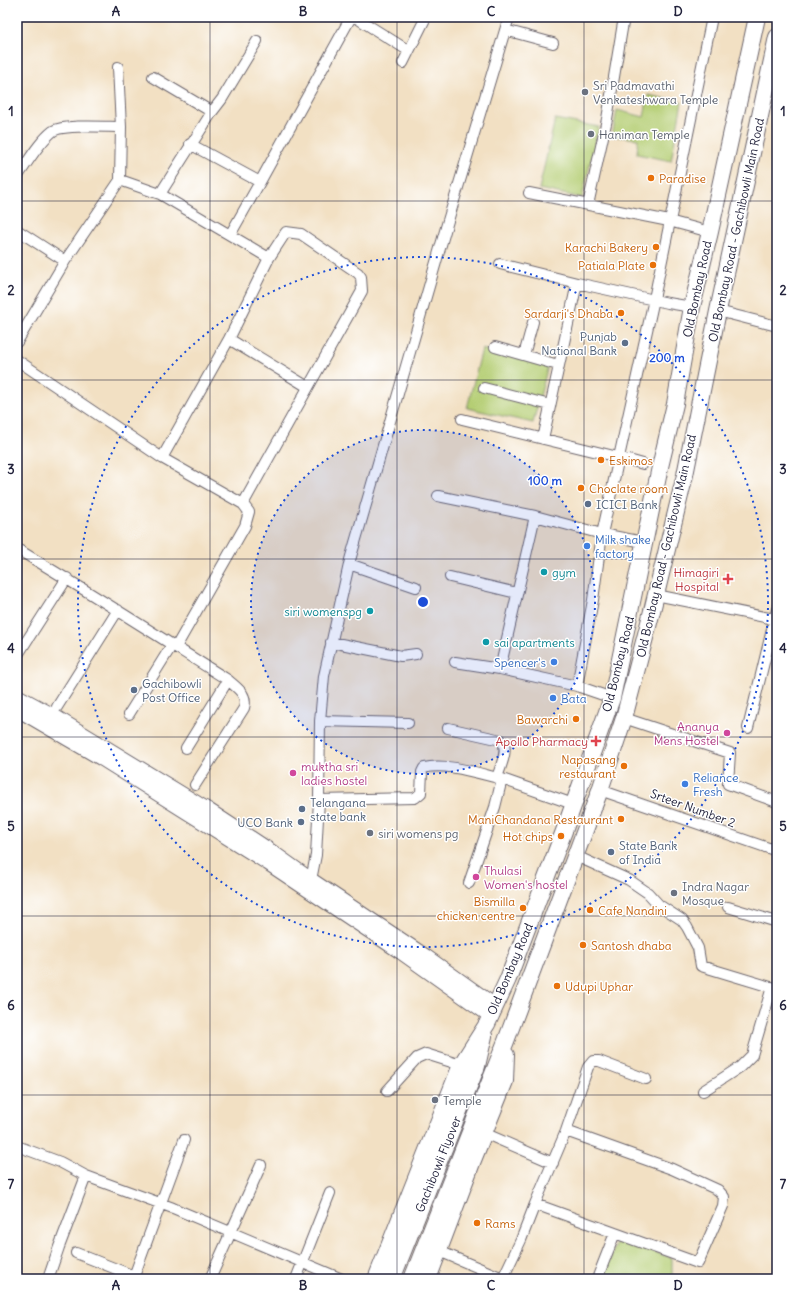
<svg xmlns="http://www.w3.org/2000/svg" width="794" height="1296" font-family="Delius,sans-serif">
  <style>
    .green { fill: #b4cd72; stroke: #6b7856 }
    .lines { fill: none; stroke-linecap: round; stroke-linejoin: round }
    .street-casing { stroke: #6b646b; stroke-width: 12 }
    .secondary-casing { stroke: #6b646b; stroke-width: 16 }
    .primary-casing { stroke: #6b646b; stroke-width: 18 }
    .street { stroke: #fff; stroke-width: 10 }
    .secondary { stroke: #fff; stroke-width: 14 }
    .primary { stroke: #fff; stroke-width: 16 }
    .grid { fill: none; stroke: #22223b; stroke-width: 1; stroke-opacity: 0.55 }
    .ring { fill: none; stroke: #1d4ed8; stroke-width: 2; stroke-dasharray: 2 4 }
    .worship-dot { fill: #6b7280; stroke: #fff; stroke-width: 1.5 }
    .food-dot { fill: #e8710a; stroke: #fff; stroke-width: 1.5 }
    .service-dot { fill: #5c6f8a; stroke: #fff; stroke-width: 1.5 }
    .shop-dot { fill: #3f7fe0; stroke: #fff; stroke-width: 1.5 }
    .culture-dot { fill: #0f9aa8; stroke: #fff; stroke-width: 1.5 }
    .health-dot { fill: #e0444e; stroke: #fff; stroke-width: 1.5 }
    .hotel-dot { fill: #d1479c; stroke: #fff; stroke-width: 1.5 }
    .labels { text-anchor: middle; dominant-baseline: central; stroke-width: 3; stroke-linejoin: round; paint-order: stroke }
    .worship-label { font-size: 12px; fill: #5b616d; stroke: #fff; text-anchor: start }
    .food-label { font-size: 12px; fill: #c56008; stroke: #fff; text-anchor: end }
    .street-label { font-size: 12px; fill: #22223b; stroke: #fff }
    .service-label { font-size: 12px; fill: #4e5e75; stroke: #fff; text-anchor: start }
    .shop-label { font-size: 12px; fill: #366cbe; stroke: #fff; text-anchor: start }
    .culture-label { font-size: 12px; fill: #0d838f; stroke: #fff; text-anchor: start }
    .health-label { font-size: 12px; fill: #be3a42; stroke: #fff; text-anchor: end }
    .hotel-label { font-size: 12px; fill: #b23c85; stroke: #fff; text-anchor: start }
    .centre { fill: #1d4ed8; stroke: #fff; stroke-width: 2 }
    .ring-label { font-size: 12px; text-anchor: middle; font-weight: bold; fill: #1d4ed8; stroke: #fff; stroke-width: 3; stroke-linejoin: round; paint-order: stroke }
    .neatline { fill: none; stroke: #22223b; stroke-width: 1.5 }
    .grid-label { font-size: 13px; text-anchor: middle; font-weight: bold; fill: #22223b }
  </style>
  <rect width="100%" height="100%" fill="#fff"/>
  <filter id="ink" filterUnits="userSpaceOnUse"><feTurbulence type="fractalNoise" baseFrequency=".025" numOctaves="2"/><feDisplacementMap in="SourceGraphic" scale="8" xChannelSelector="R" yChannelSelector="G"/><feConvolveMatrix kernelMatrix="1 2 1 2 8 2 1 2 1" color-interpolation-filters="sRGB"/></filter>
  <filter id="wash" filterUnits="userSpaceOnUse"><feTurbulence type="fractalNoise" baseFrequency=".012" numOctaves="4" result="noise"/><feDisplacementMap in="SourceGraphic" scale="16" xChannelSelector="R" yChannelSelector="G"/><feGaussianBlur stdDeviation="0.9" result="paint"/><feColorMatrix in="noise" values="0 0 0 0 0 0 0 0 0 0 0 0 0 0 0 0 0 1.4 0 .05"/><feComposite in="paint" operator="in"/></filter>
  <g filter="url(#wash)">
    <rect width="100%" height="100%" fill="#f2e0c3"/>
    <path class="green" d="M648 95 682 102 671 161 637 154 638 139 612 136 617 110 644 117Z
      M555 119 599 127 582 198 539 189Z
      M482 349 548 366 533 423 467 408Z
      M618 1239 672 1258V1279H602Z"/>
  </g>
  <g filter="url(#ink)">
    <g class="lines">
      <g class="street-casing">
        <path id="street" d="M355 17 409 51
          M505 30 553 43
          M403 63 426 17
          M118 67 121 127 120 180
          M153 77 212 112 160 194
          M212 112 222 99 257 41
          M190 144 260 182 230 235
          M17 177C28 162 38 143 53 131 64 124 107 127 121 127
          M260 182 351 17
          M529 193 669 221 710 232
          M588 205 607 119 624 17
          M17 230 65 261
          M500 264 577 283 668 303 692 307
          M718 311 777 326
          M229 339 308 387
          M17 342 65 261 120 180 160 194 269 258 229 339 162 458 243 504 249 512 245 526 176 647
          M495 347 558 365
          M524 355 533 322
          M17 360 162 458
          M484 388 550 405
          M462 419 618 457 643 464
          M543 439 577 283
          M438 496 535 516 602 534 644 542
          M243 504 362 291 361 277 358 273 301 234 286 232 269 258
          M17 549C88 591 158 636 228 680 237 688 248 694 244 708L195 785
          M349 564 416 587
          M450 577 517 593
          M656 595 774 619
          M331 642 401 656 416 654
          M17 656 67 578
          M455 662 500 669 577 686 612 698
          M500 669 535 516
          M577 686 593 600 602 534 654 299 712 17
          M57 707 118 610
          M129 714 172 645
          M624 718 730 753 728 784 777 802
          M320 721 408 723
          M448 728 501 740C510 748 500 767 497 778
          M748 728 777 609
          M186 748 228 680
          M502 779 573 804
          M600 790 777 851
          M319 800 415 798 421 793 422 772 424 768C446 762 480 774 502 779L495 807 469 883
          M576 856 629 880 648 893 659 905 682 920 687 927 698 948 701 966 777 989
          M309 884 311 880 316 855 319 800 320 721 324 676 350 560 447 224 509 17
          M728 907 777 922
          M387 1091 417 1058 426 1054 461 1065
          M703 1091 740 1067 752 1055 772 987
          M566 1131 672 1169 718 1190 724 1197 723 1206 698 1263 615 1233
          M484 1133 553 1163
          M17 1146 60 1162 86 1176 173 1208 342 1279
          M439 1251 505 1279
          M76 1253 134 1276
          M503 1278 521 1240 535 1204
          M48 1279 59 1247 86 1176
          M133 1279 184 1140
          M210 1279 261 1165
          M296 1279 330 1193
          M597 1279 615 1233 535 1204 566 1131 588 1067 593 1061H599L646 1079"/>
      </g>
      <g class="secondary-casing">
        <path id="secondary" d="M17 696 52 715 208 810 272 852 311 880 425 956 495 1006
          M17 709 101 758 268 863 401 952 491 1016"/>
      </g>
      <g class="primary-casing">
        <path id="primary" d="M376 1279 461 1065 487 1024 508 979 564 831 612 698 660 467 675 404 692 307 710 232 757 17
          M392 1279 477 1066 484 1036
          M412 1279 506 1041 600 790 624 718 652 611 685 475 718 311 777 37
          M428 1279 473 1160 505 1081 506 1055"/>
      </g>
      <use href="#street" class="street"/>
      <use href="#secondary" class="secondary"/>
      <use href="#primary" class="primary"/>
    </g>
  </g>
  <path class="grid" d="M210 17V1279M397 17V1279M584 17V1279M17 201H777M17 380H777M17 559H777M17 737H777M17 916H777M17 1095H777"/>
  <circle cx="423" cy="602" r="172" fill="#1d4ed8" fill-opacity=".12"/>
  <g class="ring">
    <circle cx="423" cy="602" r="172"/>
    <circle cx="423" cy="602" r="345"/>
  </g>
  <g class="worship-dot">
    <circle cx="585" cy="92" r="4"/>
    <circle cx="591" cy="134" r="4"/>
    <circle cx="370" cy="833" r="4"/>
    <circle cx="674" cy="893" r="4"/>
    <circle cx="435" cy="1100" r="4"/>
  </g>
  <g class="food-dot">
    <circle cx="651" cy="178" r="4"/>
    <circle cx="656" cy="247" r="4"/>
    <circle cx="653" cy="265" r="4"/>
    <circle cx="621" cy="313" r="4"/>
    <circle cx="601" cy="460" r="4"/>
    <circle cx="581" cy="488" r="4"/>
    <circle cx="576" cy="719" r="4"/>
    <circle cx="624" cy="766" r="4"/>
    <circle cx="621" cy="819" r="4"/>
    <circle cx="561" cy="836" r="4"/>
    <circle cx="523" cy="908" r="4"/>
    <circle cx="590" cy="910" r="4"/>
    <circle cx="583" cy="945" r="4"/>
    <circle cx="557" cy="986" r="4"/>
    <circle cx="477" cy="1223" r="4"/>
  </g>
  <g class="service-dot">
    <circle cx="625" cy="343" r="4"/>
    <circle cx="588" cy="504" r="4"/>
    <circle cx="134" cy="690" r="4"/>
    <circle cx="302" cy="809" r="4"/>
    <circle cx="301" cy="822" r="4"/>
    <circle cx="611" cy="852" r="4"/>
  </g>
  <g class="shop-dot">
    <circle cx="587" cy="546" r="4"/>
    <circle cx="554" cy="662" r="4"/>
    <circle cx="553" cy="698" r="4"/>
    <circle cx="685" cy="784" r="4"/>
  </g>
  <g class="culture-dot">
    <circle cx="544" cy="572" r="4"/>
    <circle cx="370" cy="611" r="4"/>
    <circle cx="486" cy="642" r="4"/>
  </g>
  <g class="health-dot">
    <path d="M726 573h4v4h4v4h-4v4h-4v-4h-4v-4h4z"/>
    <path d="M594 735h4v4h4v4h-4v4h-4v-4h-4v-4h4z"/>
  </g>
  <g class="hotel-dot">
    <circle cx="727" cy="733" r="4"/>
    <circle cx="293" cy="773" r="4"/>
    <circle cx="476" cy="877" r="4"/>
  </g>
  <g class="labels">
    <g class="worship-label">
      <text x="593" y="85">Sri Padmavathi<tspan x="593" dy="14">Venkateshwara Temple</tspan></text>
      <text x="599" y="134">Haniman Temple</text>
      <text x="378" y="833">siri womens pg</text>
      <text x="682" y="886">Indra Nagar<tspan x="682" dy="14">Mosque</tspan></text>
      <text x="443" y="1100">Temple</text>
    </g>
    <g class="food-label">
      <text x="659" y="178" text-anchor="start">Paradise</text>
      <text x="648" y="247">Karachi Bakery</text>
      <text x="645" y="265">Patiala Plate</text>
      <text x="613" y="313">Sardarji's Dhaba</text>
      <text x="609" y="460" text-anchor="start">Eskimos</text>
      <text x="589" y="488" text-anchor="start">Choclate room</text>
      <text x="568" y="719">Bawarchi</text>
      <text x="616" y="759">Napasang<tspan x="616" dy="14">restaurant</tspan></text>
      <text x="613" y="819">ManiChandana Restaurant</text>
      <text x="553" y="836">Hot chips</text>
      <text x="515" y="901">Bismilla<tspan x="515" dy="14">chicken centre</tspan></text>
      <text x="598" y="910" text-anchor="start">Cafe Nandini</text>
      <text x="591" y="945" text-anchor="start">Santosh dhaba</text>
      <text x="565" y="986" text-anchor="start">Udupi Uphar</text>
      <text x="485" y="1223" text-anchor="start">Rams</text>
    </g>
    <g class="street-label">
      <text transform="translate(736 230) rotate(-78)">Old Bombay Road - Gachibowli Main Road</text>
      <text transform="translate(697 289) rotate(-78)">Old Bombay Road</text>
      <text transform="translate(666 546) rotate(-77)">Old Bombay Road - Gachibowli Main Road</text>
      <text transform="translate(618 664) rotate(-76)">Old Bombay Road</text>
      <text transform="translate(693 808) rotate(20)">Srteer Number 2</text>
      <text transform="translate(510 969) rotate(-67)">Old Bombay Road</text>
      <text transform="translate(438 1164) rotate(-68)">Gachibowli Flyover</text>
    </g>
    <g class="service-label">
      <text x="617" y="336" text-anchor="end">Punjab<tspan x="617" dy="14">National Bank</tspan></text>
      <text x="596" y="504">ICICI Bank</text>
      <text x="142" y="683">Gachibowli<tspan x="142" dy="14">Post Office</tspan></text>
      <text x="310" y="802">Telangana<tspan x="310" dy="14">state bank</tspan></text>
      <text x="293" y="822" text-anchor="end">UCO Bank</text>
      <text x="619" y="845">State Bank<tspan x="619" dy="14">of India</tspan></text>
    </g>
    <g class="shop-label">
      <text x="595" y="539">Milk shake<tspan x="595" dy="14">factory</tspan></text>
      <text x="546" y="662" text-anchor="end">Spencer's</text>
      <text x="561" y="698">Bata</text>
      <text x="693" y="777">Reliance<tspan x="693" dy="14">Fresh</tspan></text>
    </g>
    <g class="culture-label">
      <text x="552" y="572">gym</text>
      <text x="362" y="611" text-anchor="end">siri womenspg</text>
      <text x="494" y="642">sai apartments</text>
    </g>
    <g class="health-label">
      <text x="719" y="572">Himagiri<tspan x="719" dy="14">Hospital</tspan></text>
      <text x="588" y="741">Apollo Pharmacy</text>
    </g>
    <g class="hotel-label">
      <text x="719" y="726" text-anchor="end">Ananya<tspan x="719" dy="14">Mens Hostel</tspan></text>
      <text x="301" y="766">muktha sri<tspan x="301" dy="14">ladies hostel</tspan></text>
      <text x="484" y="870">Thulasi<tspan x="484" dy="14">Women's hostel</tspan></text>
    </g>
  </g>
  <circle cx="423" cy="602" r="6" class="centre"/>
  <g class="ring-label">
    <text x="667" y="362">200 m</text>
    <text x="545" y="485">100 m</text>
  </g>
  <rect width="794" height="1296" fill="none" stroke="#fff" stroke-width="44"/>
  <rect x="22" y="22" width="750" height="1252" class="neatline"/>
  <g class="grid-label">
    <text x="116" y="16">A</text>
    <text x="303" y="16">B</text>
    <text x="491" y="16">C</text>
    <text x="678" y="16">D</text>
    <text x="11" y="116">1</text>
    <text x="783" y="116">1</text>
    <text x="11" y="295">2</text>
    <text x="783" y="295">2</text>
    <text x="11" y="474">3</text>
    <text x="783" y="474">3</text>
    <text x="11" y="653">4</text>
    <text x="783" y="653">4</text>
    <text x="11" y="831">5</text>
    <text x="783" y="831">5</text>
    <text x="11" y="1010">6</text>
    <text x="783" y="1010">6</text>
    <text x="11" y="1189">7</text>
    <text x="783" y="1189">7</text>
    <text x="116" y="1290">A</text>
    <text x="303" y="1290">B</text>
    <text x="491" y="1290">C</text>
    <text x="678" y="1290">D</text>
  </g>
</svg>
